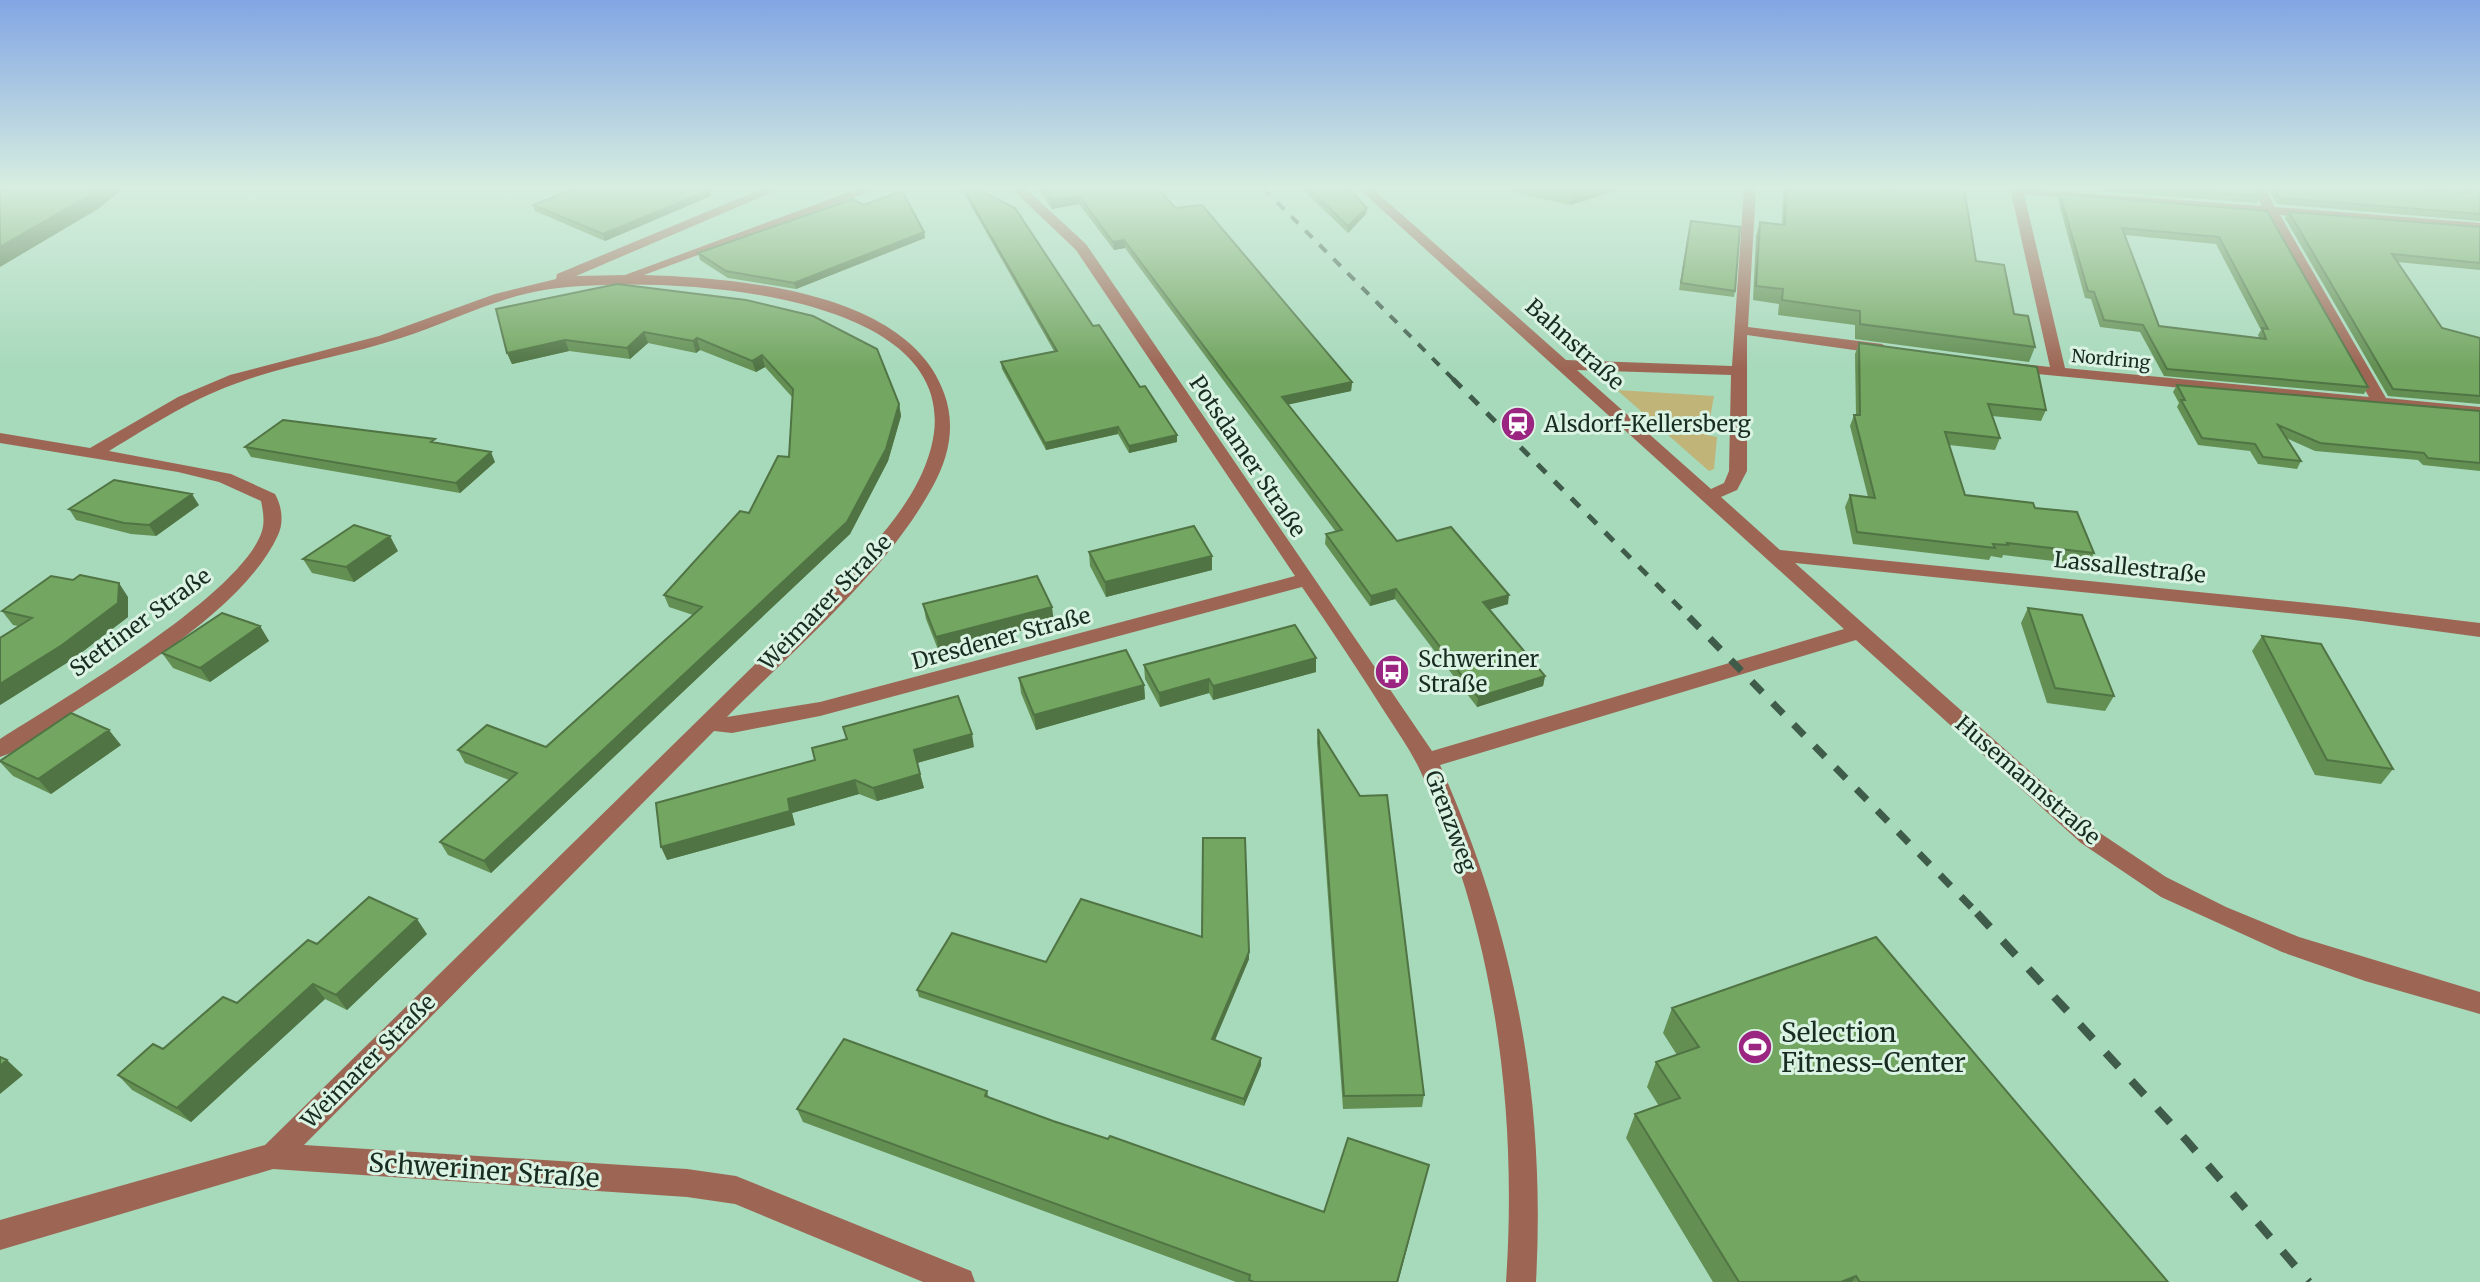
<svg xmlns="http://www.w3.org/2000/svg" width="2480" height="1282" font-family="Merriweather,serif">
  <style>
    .green { fill: #c0b479 }
    .lines { fill: none; stroke-linecap: round; stroke-linejoin: round }
    .minor { fill: #9d6654; fill-rule: evenodd }
    .rail-far3 { stroke: #3f5b4a; stroke-width: 4; stroke-dasharray: 10 10; stroke-linecap: butt }
    .rail-far2 { stroke: #3f5b4a; stroke-width: 5; stroke-dasharray: 12 12; stroke-linecap: butt }
    .rail-far1 { stroke: #3f5b4a; stroke-width: 7; stroke-dasharray: 15 15; stroke-linecap: butt }
    .rail { stroke: #3f5b4a; stroke-width: 8; stroke-dasharray: 19 19; stroke-linecap: butt }
    .wall { fill: #638f53; fill-rule: evenodd }
    .shaded-wall { fill: #507444 }
    .building { fill: #73a661; stroke: #507444; stroke-width: 2; fill-rule: evenodd }
    .labels { text-anchor: middle; dominant-baseline: central; stroke-width: 6; stroke-linejoin: round; paint-order: stroke }
    .far-street-label { font-size: 18px; fill: #192c21; stroke: #daf3e3 }
    .street-label { font-size: 22px; fill: #192c21; stroke: #daf3e3 }
    .poi-label { font-size: 22px; fill: #192c21; stroke: #daf3e3; text-anchor: start }
    .near-poi-label { font-size: 26px; fill: #192c21; stroke: #daf3e3; text-anchor: start }
    .near-street-label { font-size: 26px; fill: #192c21; stroke: #daf3e3 }
  </style>
  <rect width="100%" height="100%" fill="#a7d9bb"/>
  <path class="green" d="M1617 390 1714 396 1707 435 1717 437 1714 469 1709 471Z"/>
  <g class="lines">
    <path class="minor" d="M764 188H782L576 276 625 275 860 188H879L644 275C737 278 908 291 944 393 956 425 949 457 933 486 886 573 796 647 727 717L820 702 1295 576 1076 250 1011 188H1025L1086 244 1432 751 1844 629 1358 188H1372L1566 360 1732 366 1744 188H1756L1748 327 1882 344 1890 349 1882 354 1747 335V471L1737 490 1721 497 1780 550 2347 607 2480 623V637L2347 619 1795 563 2097 831 2166 877 2226 907 2299 937 2480 992V1014L2365 981 2282 952 2161 897 2081 843 1856 640 1440 765C1515 934 1546 1097 1536 1282H1506C1518 1107 1494 925 1418 766 1409 748 1397 731 1386 714 1359 671 1331 629 1302 587L820 716 732 733 714 731 304 1145 687 1169 736 1176 971 1271 975 1282H923L735 1204 687 1197 273 1169 0 1250V1220L265 1145 839 582C875 543 917 501 931 448 974 283 641 274 544 290 495 298 448 323 401 338 349 355 295 363 243 381 195 397 152 425 109 451L231 474 275 494C282 506 284 523 278 535 246 607 128 677 62 719 43 732 22 750 0 757V739C59 701 242 595 262 531 265 521 263 511 261 501L219 482 178 472 0 443V433L90 448 178 397 230 375 379 336 495 294 556 279 557 274ZM1577 370 1731 375 1729 471 1724 483 1711 489Z
      M2010 188 2262 206 2252 188H2265L2275 207 2480 223V231L2280 215 2386 398 2480 407V417L2007 371V365L2013 363 2050 367ZM2024 194 2266 214 2369 397 2065 368Z"/>
    <path class="rail-far3" d="M1263 188 1455 381"/>
    <path class="rail-far2" d="M1453 379 1691 619"/>
    <path class="rail-far1" d="M1689 617 1979 915"/>
    <path class="rail" d="M1977 913 2187 1141 2309 1282"/>
  </g>
  <path class="wall" d="M961 188H975L1093 326 1177 435V442L1129 453 1118 434 1046 450 1002 369 1001 362 1054 351Z
    M1037 188H1158L1175 208 1352 382 1351 391 1288 404 1397 541 1508 604 1489 609 1545 676 1543 686 1477 707 1395 599 1370 606 1325 544 1326 534 1336 532 1125 248 1114 250 1079 204 1052 209Z
    M1301 188H1348L1366 214 1348 233Z
    M1493 188H1624L1571 205Z
    M1783 188H1877L1889 190V188H1964L1976 261 2014 314 2035 347 2029 362 1855 339V325L1778 315 1779 304 1753 300 1756 236 1760 222 1782 225Z
    M2058 188H2256L2260 196 2257 203Z
    M2267 188H2416L2461 192 2464 188H2480V221L2277 204Z
    M710 190 711 196 605 241 535 211 533 205Z
    M2060 194 2267 211 2368 387 2364 394 2164 376 2140 332 2100 327 2091 299 2085 298 2058 200ZM2125 235 2216 244 2261 330 2258 335 2259 338 2159 326Z
    M2289 212 2480 227V270L2397 262 2442 328 2480 338V404L2388 396 2285 218Z
    M1689 227 1735 291 1734 297 1679 290Z
    M924 232 925 238 796 289 728 278 700 260 698 253Z
    M617 284 899 404 901 416 888 461 850 534 491 873 448 855 440 842 509 780 465 763 458 750 546 747 693 615 669 607 664 595 749 513 789 457 792 397 765 367 756 372 700 350 696 353 648 343 630 359 569 351 512 364 507 353Z
    M1859 343 2046 410 2041 421 1992 416 2000 438 1995 450 1949 445 1965 495 2035 508 2094 553 2088 565 2003 555 2002 558 1991 556 1989 560 1853 544 1845 507 1850 495 1868 497 1850 426 1854 415H1856L1855 354Z
    M2177 385 2480 411V471L2423 465 2418 460 2315 451 2286 438 2301 461 2297 469 2258 464 2250 451 2198 445 2177 407 2179 403 2173 392Z
    M245 447 495 462 460 493 251 457Z
    M199 505 156 536 131 534 76 520 69 509Z
    M398 551 354 582 312 573 303 559Z
    M1089 552 1212 570 1106 597 1090 566Z
    M128 597V617L73 659 0 705V638L18 626 13 625 2 611Z
    M923 604 1054 622 939 652 926 619Z
    M2028 608 2114 696 2105 711 2047 703 2021 623Z
    M260 626 269 641 210 682 173 668 162 653Z
    M2262 636 2393 769 2381 784 2315 775 2252 651Z
    M1144 665 1316 672 1213 700 1209 693 1160 707 1145 679Z
    M1019 678 1144 685 1145 699 1036 730 1021 693Z
    M1318 729 1360 796 1424 1095 1422 1107 1343 1109 1317 742Z
    M121 745 51 794 13 776 0 762Z
    M974 747 917 763 924 788 877 801 859 794 792 813 795 825 667 860 815 760Z
    M427 934 347 1010 325 999 191 1122 132 1090 118 1075 237 1003Z
    M1249 959 1215 1040 1261 1065 1244 1106 919 997 917 990 1046 962Z
    M1672 1008 2168 1282H1713L1626 1138 1635 1114 1659 1106 1647 1087 1656 1062 1677 1055 1663 1033Z
    M987 1091 989 1098 1053 1121 1324 1212 1429 1165 1398 1282H1236L803 1122 797 1109Z"/>
  <path class="shaded-wall" d="M99 188H124L98 209 0 267V247Z
    M1574 188H1624L1571 205Z
    M710 190 711 196 605 241 603 234Z
    M1079 196V204L1052 209 1051 200Z
    M1367 208 1366 214 1348 233V226Z
    M924 232 925 238 796 289 794 283Z
    M1124 240 1125 248 1114 250 1113 242Z
    M644 332 648 343 630 359 627 348Z
    M697 338 700 350 696 353 693 341Z
    M565 340 569 351 512 364 507 353Z
    M762 355 765 367 756 372 752 361Z
    M1352 382 1351 391 1282 406V397Z
    M899 404 901 416 888 461 850 534 491 873 484 861Z
    M1118 427V434L1046 450 1045 443Z
    M1177 435V442L1129 453V446Z
    M491 452 495 462 460 493 456 483Z
    M192 494 199 505 156 536 149 525Z
    M390 536 398 551 354 582 346 567Z
    M1212 556V570L1106 597 1105 582Z
    M119 583 128 597V617L73 659 0 705V684Z
    M1396 589 1395 599 1370 606 1371 596Z
    M1509 595 1508 604 1482 612 1483 602Z
    M1052 607 1054 622 939 652 936 637Z
    M260 626 269 641 210 682 200 668Z
    M1316 658V672L1213 700V686Z
    M1545 676 1543 686 1477 707 1478 697Z
    M1209 679V693L1160 707 1159 693Z
    M1144 685 1145 699 1036 730 1034 715Z
    M109 730 121 745 51 794 38 779Z
    M972 734 974 747 917 763 914 750Z
    M920 774 924 788 877 801 873 788Z
    M855 780 859 794 792 813 795 825 667 860 661 847 788 799Z
    M417 919 427 934 347 1010 336 995Z
    M1249 952V959L1212 1047V1039Z
    M313 984 325 999 191 1122 177 1108Z
    M1261 1058V1065L1244 1106V1099Z
    M7 1060 23 1075 0 1094V1066Z
    M1429 1165 1398 1282H1397Z
    M1856 1276 1852 1282H1841Z"/>
  <path class="building" d="M0 188H99L90 195 0 247Z
    M577 188H705L710 190 603 234 533 205Z
    M963 188H975L1015 208 1093 326 1099 325 1140 387 1145 386 1177 435 1129 446 1118 427 1045 443 1001 362 1057 351Z
    M1042 188H1158L1175 208 1202 205 1352 382 1282 397 1397 541 1451 527 1509 595 1483 602 1545 676 1478 697 1396 589 1371 596 1326 534 1342 530 1124 240 1113 242 1079 196 1051 200Z
    M1308 188H1348L1367 208 1348 226Z
    M1786 188H1877L1895 191V188H1964L1976 261 2004 265 2014 314 2028 316 2035 347 1860 324V311L1782 300 1783 289 1756 286 1760 222 1785 225Z
    M2152 188H2256L2260 196Z
    M2274 188H2416L2472 193 2467 188H2480V214L2280 198Z
    M902 191 924 232 794 283 726 271 698 253 853 199 864 205Z
    M2060 194 2267 211 2368 387 2167 369 2143 325 2104 320 2094 292 2088 291ZM2122 228 2219 237 2268 329 2262 328 2266 339 2159 326Z
    M2289 212 2480 227V263L2392 254 2442 328 2480 338V396L2393 389Z
    M1691 221 1740 227 1735 291 1681 283Z
    M617 284 746 300 813 316 877 349 899 404 886 449 847 522 484 861 440 842 517 773 458 750 487 725 546 747 702 607 664 595 740 511 749 513 778 456 789 457 793 389 762 355 752 361 697 338 693 341 644 332 627 348 565 340 507 353 496 309Z
    M1859 343 2037 367 2046 410 1988 404 2000 438 1945 432 1965 495 2033 503 2035 508 2077 512 2094 553 2007 543 2008 545 1993 544 1995 548 1857 532 1850 495 1875 498 1854 415H1860Z
    M2177 385 2480 411V463L2428 458 2424 453 2320 443 2278 425 2301 461 2263 457 2255 444 2202 438 2181 400H2185Z
    M283 420 435 439 431 442 491 452 456 483 245 447Z
    M114 480 192 494 149 525 124 523 69 509Z
    M354 525 390 536 346 567 303 559Z
    M1194 526 1212 556 1105 582 1089 552Z
    M80 575 119 583 118 603 62 645 0 684V638L32 618 2 611 51 576 73 580Z
    M1037 576 1052 607 936 637 923 604Z
    M2028 608 2082 615 2114 696 2055 688Z
    M222 613 260 626 200 668 162 653Z
    M1295 625 1316 658 1213 686 1209 679 1159 693 1144 665Z
    M2262 636 2321 644 2393 769 2327 760Z
    M1126 650 1144 685 1034 715 1019 678Z
    M958 696 972 734 914 750 920 774 873 788 855 780 788 799 790 811 661 847 656 803 815 760 812 748 847 739 843 727Z
    M71 713 109 730 38 779 0 761Z
    M1318 729 1360 796 1387 795 1424 1095 1344 1096Z
    M1203 838H1245L1249 952 1212 1039 1261 1058 1244 1099 917 990 952 933 1046 962 1081 899 1202 937Z
    M369 897 417 919 336 995 313 984 177 1108 118 1075 153 1044 163 1049 223 997 237 1003 308 940 317 944Z
    M1876 937 2168 1282H1860L1856 1276 1841 1282H1739L1635 1114 1680 1098 1656 1062 1699 1047 1672 1008Z
    M844 1039 987 1091 985 1096 1053 1121 1108 1139 1110 1136 1324 1212 1348 1138 1429 1165 1397 1282H1254L1249 1280 1250 1275 797 1109Z
    M0 1057 7 1060 0 1066Z"/>
  <linearGradient id="sky" x2="0" y2="1"><stop stop-color="#82a6e4"/><stop offset="0.51" stop-color="#d7eee0"/><stop offset="1" stop-color="#d7eee0" stop-opacity="0"/></linearGradient>
  <rect width="2480" height="368" fill="url(#sky)"/>
  <defs>
    <g id="station-disc" transform="scale(1.8)"><circle r="9.5" fill="#9b2682" stroke="#daf3e3"/><path d="M-3-6H3Q5-6 5-4V2Q5 4 3 4L4.5 6H3L1.5 4h-3L-3 6H-4.5L-3 4Q-5 4-5 2V-4Q-5-6-3-6ZM-3.5-4v3h7v-3ZM-3.5 1v1.5H-2V1ZM2 1v1.5H3.5V1Z" fill="#fff"/></g>
    <g id="bus-disc" transform="scale(1.8)"><circle r="9.5" fill="#9b2682" stroke="#daf3e3"/><path d="M-5-6H5V4H4V6H2V4H-2V6H-4V4H-5ZM-3.5-4V0h7V-4ZM-3.5 1.2v1.5H-2V1.2ZM2 1.2v1.5H3.5V1.2Z" fill="#fff"/></g>
    <g id="stadium-disc" transform="scale(1.8)"><circle r="9.5" fill="#9b2682" stroke="#daf3e3"/><path d="M0-5a6.5 5 0 1 0 0 10a6.5 5 0 1 0 0-10ZM-3.5-1.8h7v3.6h-7Z" fill="#fff"/></g>
  </defs>
  <g fill-rule="evenodd">
    <use href="#station-disc" x="1518" y="424"/>
    <use href="#bus-disc" x="1392" y="672"/>
    <use href="#stadium-disc" x="1755" y="1047"/>
  </g>
  <g class="labels">
    <g class="far-street-label">
      <text transform="translate(2111 359) rotate(5)">Nordring</text>
    </g>
    <g class="street-label">
      <text transform="translate(1575 344) rotate(42)">Bahnstraße</text>
      <text transform="translate(1248 456) rotate(56)">Potsdamer Straße</text>
      <text transform="translate(2130 567) rotate(6)">Lassallestraße</text>
      <text transform="translate(825 602) rotate(-46)">Weimarer Straße</text>
      <text transform="translate(140 622) rotate(-36)">Stettiner Straße</text>
      <text transform="translate(1001 638) rotate(-15)">Dresdener Straße</text>
      <text transform="translate(2028 780) rotate(41)">Husemannstraße</text>
      <text transform="translate(1451 821) rotate(69)">Grenzweg</text>
      <text transform="translate(368 1061) rotate(-45)">Weimarer Straße</text>
    </g>
    <g class="poi-label">
      <text x="1544" y="424">Alsdorf-Kellersberg</text>
      <text x="1418" y="659">Schweriner<tspan x="1418" dy="25">Straße</tspan></text>
    </g>
    <g class="near-poi-label">
      <text x="1781" y="1032">Selection<tspan x="1781" dy="30">Fitness-Center</tspan></text>
    </g>
    <g class="near-street-label">
      <text transform="translate(484 1170) rotate(4)">Schweriner Straße</text>
    </g>
  </g>
</svg>
